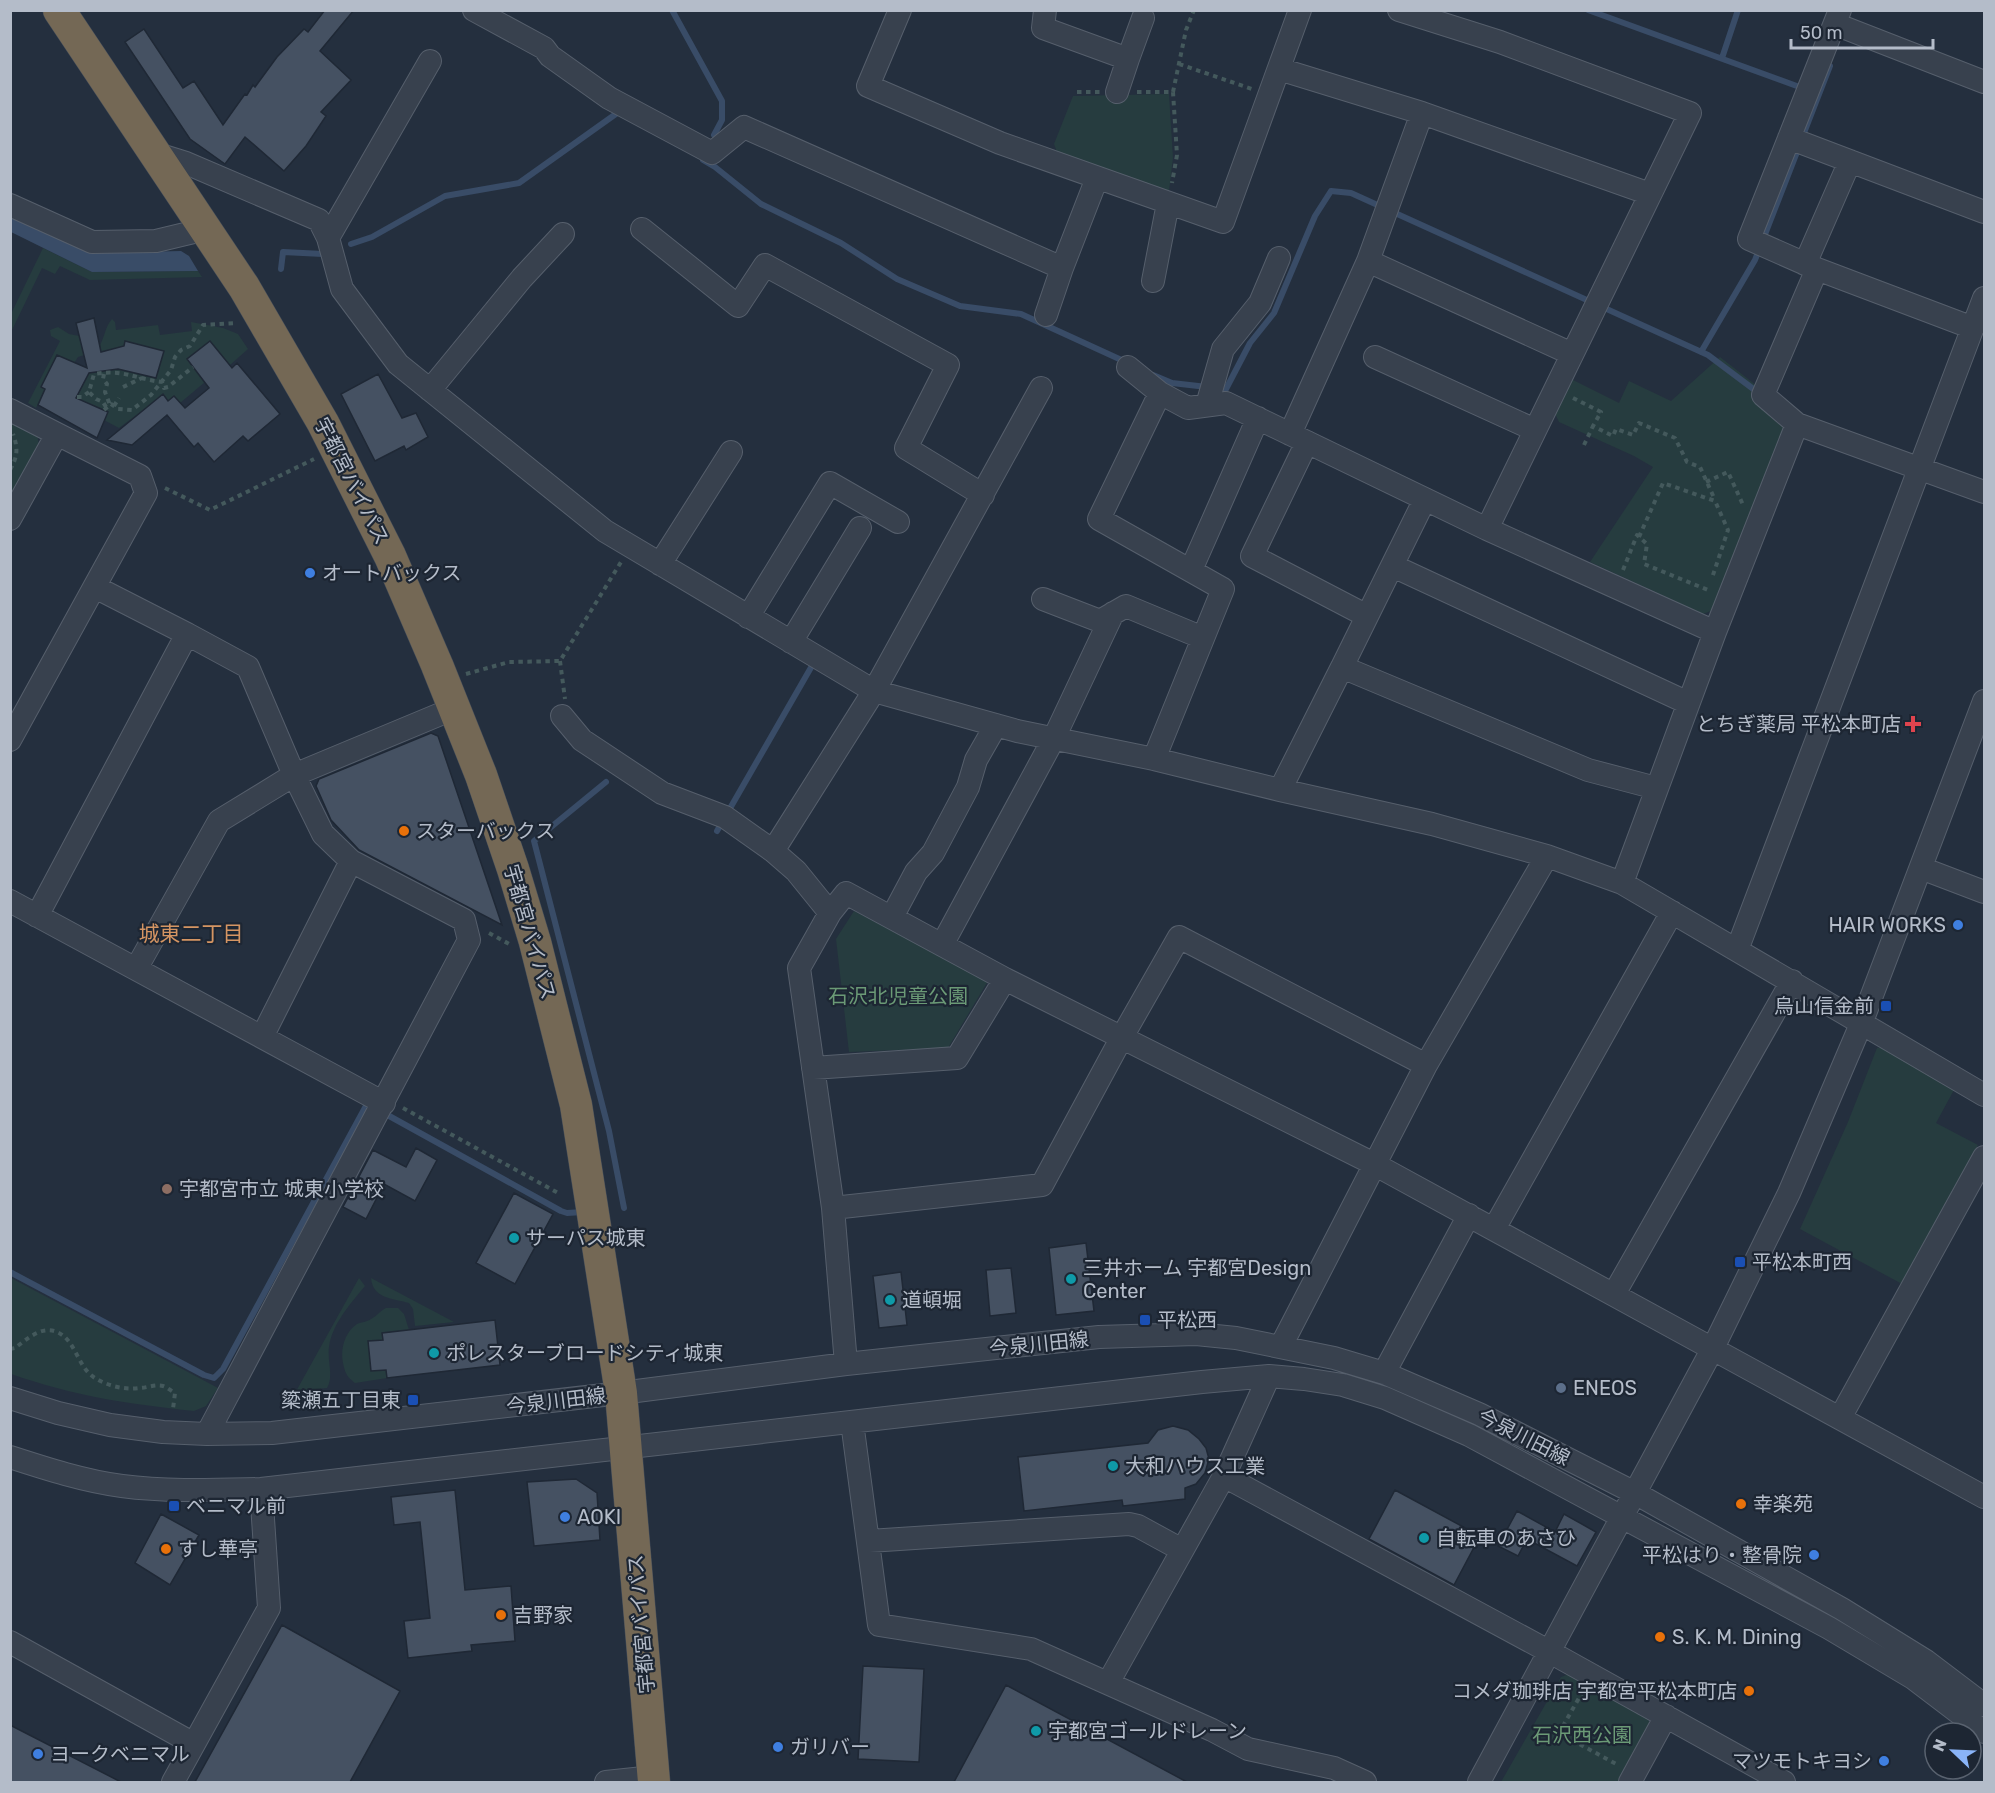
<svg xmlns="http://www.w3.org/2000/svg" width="1995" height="1793" font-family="Rubik,'Noto Sans JP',sans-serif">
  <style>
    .green { fill: #263c3f }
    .water { fill: #394c67 }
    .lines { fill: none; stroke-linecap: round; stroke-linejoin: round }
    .stream { stroke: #394c67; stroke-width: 6 }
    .building { fill: #455162; stroke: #1f2835; stroke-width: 1.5 }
    .minor-casing { stroke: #565f6c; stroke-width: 24 }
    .highway-casing { stroke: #434c59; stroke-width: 33 }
    .path { stroke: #44595c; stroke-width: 4; stroke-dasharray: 4.5 4.5; stroke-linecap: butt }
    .minor { stroke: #38414e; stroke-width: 22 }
    .highway { stroke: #746855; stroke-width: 32 }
    .shop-dot { fill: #3f7fe0; stroke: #1d2633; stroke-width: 2 }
    .health-dot { fill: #e0444e; stroke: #1d2633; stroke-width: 2 }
    .food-dot { fill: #e8710a; stroke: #1d2633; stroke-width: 2 }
    .transit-dot { fill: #1a4fb4; stroke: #1d2633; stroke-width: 2 }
    .education-dot { fill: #8d6e63; stroke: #1d2633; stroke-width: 2 }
    .culture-dot { fill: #0f9aa8; stroke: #1d2633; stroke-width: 2 }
    .service-dot { fill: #5c6f8a; stroke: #1d2633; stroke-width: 2 }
    .labels { text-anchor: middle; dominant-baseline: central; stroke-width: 4.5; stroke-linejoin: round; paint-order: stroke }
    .street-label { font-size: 20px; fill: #b4bcc9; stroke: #1d2633 }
    .poi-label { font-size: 20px; fill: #b4bcc9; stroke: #1d2633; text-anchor: start }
    .park-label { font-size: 20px; fill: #6b9a76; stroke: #1d2633 }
    .neighbourhood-label { font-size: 21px; fill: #d59563; stroke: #1d2633 }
  </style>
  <rect width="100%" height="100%" fill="#242f3e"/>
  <path class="green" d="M1169 94 1173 158 1169 191 1057 152 1054 144 1073 96Z
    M43 248 92 272 198 271 202 277 90 280 60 266 55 274 42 268 11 332 10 316Z
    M112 319 115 322 116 330 158 325 160 335 192 331 191 322 223 328 238 334 248 349 230 365 210 341 187 359 205 382 180 403 169 401 163 395 119 428 104 420 108 411 100 408 97 416 74 403 89 373 118 369 156 378 164 351 125 341 124 346 101 352 100 345C105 336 105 327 112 319Z
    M58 327 69 334 79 336 84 355 78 357 74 363 57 355 41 386 45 389 36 408 28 403 60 341 51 336 50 330Z
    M1720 357 1757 386 1787 427 1716 609 1703 614 1590 562 1653 467 1634 456 1559 422 1554 411 1569 378 1619 403 1629 381 1671 401Z
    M11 419 37 434 39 445 11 502Z
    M854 911 988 981 948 1048 849 1052 836 939Z
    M1889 1046 1955 1088 1936 1123 1978 1145 1904 1285 1800 1229 1848 1122 1877 1048Z
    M11 1278 218 1388 206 1406 194 1411C128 1404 74 1396 11 1374Z
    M359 1278 365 1286C351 1303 332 1324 329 1347 327 1361 334 1376 327 1388L305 1390 298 1400 289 1404Z
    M371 1278 454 1322 415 1326 413 1309 409 1303C392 1298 373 1299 371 1278Z
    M386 1308H398L404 1314 409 1330 383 1333V1340L368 1342 371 1371 386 1370 387 1378 355 1383C347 1377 345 1373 343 1363 340 1349 345 1332 357 1324 362 1322 367 1322 371 1319 377 1316 380 1311 386 1308Z
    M1572 1673 1648 1716 1650 1727 1619 1782H1501L1561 1677Z"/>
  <path class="water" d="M10 211 95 253 181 251 189 256 198 271 92 272 11 232Z"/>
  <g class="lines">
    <path class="stream" d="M672 10 722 101V120L714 135
      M1588 10 1805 89
      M1722 58 1738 10
      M1802 138 1830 66
      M703 160 715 167 761 204 841 243 897 279 960 306 1021 314 1128 363
      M351 244 372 237 445 196 519 183 620 111
      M281 269 283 252 323 254
      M1701 352 1755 260 1799 147
      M1153 375 1172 383 1207 387
      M1217 388 1226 389 1250 343 1274 313 1315 216 1331 191 1351 193 1708 355 1756 391
      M606 782 534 841 609 1131 624 1208
      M717 831 813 664 815 665
      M382 1112 561 1211 567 1213 583 1212
      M10 1272 204 1375 214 1378 223 1369 367 1104 370 1106"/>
  </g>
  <path class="building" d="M325 10H354L320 51 351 80 321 112 326 116 306 146 284 171 245 137 225 164 190 139 125 42 144 29 183 88 194 81 223 125 245 94 247 95 253 85 255 87 277 57 304 29 308 32Z
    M94 318 101 352 124 346 125 341 164 351 156 378 118 369 89 373 76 398 108 412 97 438 38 405 45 389 41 387 57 355 87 368 76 323Z
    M210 341 232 368 237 363 280 414 248 441 243 436 214 462 198 443 194 447 167 415 132 445 107 440 163 394 168 401 174 396 185 408 209 388 187 359Z
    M378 374 402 418 416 413 428 437 406 450 404 446 375 461 341 394Z
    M431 733 438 736 502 925 359 850 331 820 316 786 319 779Z
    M416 1148 437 1160 415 1201 384 1184 366 1219 343 1207 373 1150 406 1167Z
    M514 1193 553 1214 515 1284 476 1263Z
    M1086 1243 1094 1311 1056 1315 1049 1248Z
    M1011 1268 1016 1313 990 1316 986 1270Z
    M901 1272 907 1325 879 1328 873 1276Z
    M495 1320 500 1365 387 1378 386 1370 371 1371 368 1341 383 1340 382 1333Z
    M1173 1426 1188 1430 1199 1439 1206 1448 1209 1459 1205 1473 1196 1484 1185 1488V1499L1123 1506 1122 1500 1024 1511 1018 1457 1148 1443 1158 1430Z
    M576 1479 597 1493 600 1540 534 1546 527 1482Z
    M455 1490 465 1590 511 1586 515 1641 471 1645 472 1651 408 1658 404 1621 430 1618 420 1522 394 1525 391 1497Z
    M1395 1490 1480 1536 1454 1585 1369 1539Z
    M1517 1511 1555 1532 1564 1514 1596 1532 1577 1566 1527 1539 1518 1556 1498 1546Z
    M161 1514 199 1535 170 1585 135 1563Z
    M282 1625 400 1691 350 1782H195Z
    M863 1666 924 1669 919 1762 858 1759Z
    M1006 1685 1187 1782H954Z
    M10 1725 121 1782H10Z"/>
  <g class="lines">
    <g class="minor-casing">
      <path id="minor" d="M474 10 544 48 550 56 609 98 712 153 744 127 1062 268 1046 315
        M900 10 868 86 1000 143 1223 222 1300 10
        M1045 10 1043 28 1128 59 1117 92
        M1399 10 1500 42 1690 113 1487 529
        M1835 24 1984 82
        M1128 59 1143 18
        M1279 69 1422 113 1650 194
        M1789 138 1984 212
        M154 153 186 163 319 220 328 238 342 289 398 364 605 531 874 691 1017 731 1154 759 1280 790 1432 824 1547 856 1622 883 1984 1095
        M10 205 92 242 156 241 206 229
        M642 229 738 306 765 265 948 365 906 448 983 495
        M328 238 430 61
        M1368 261 1572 354
        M1805 264 1850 161
        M1062 268 1097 178
        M1817 269 1973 328
        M1153 281 1168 203
        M1375 357 1535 430
        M1128 367 1160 393 1188 408 1226 403 1487 529 1715 632 1797 424 1984 492
        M1041 388 874 691 773 851 796 871 830 913 846 893 1005 979 1374 1164 1984 1497
        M430 390 522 278 563 234
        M1207 405 1223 349 1260 303 1279 258
        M10 410 57 434
        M1797 424 1763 395 1817 269 1749 239 1840 10
        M1290 434 1368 261 1422 113
        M1307 442 1252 556 1367 616
        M1425 499 1342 667 1588 770 1656 788
        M10 519 57 434 140 476 146 493 10 740
        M660 564 731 452
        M1393 566 1688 703
        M1191 570 1258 418
        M95 587 187 634
        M1043 599 1100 621 1126 606 1203 638
        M748 617 830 483 898 522
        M791 642 860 528
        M562 716 582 740 662 793 725 817 773 851
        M1154 759 1223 589 1099 519 1160 393
        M1280 790 1342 667
        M1921 868 1984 892
        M1622 883 1715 632
        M10 901 384 1103
        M830 913 799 968 833 1208 846 1364
        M37 916 187 634 248 667 294 775 323 834 351 861 262 1037
        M892 917 916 872 933 853 968 787 976 760 996 725
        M942 945 1054 738 1113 613
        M1737 950 1984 298
        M136 969 219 821 294 775 455 708
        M813 1068 957 1058 1005 979
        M833 1208 1042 1185 1122 1037 1179 937 1426 1065 1547 856
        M1494 1229 1672 912
        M1614 1294 1792 981
        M1281 1346 1426 1065
        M1384 1373 1469 1215
        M10 1398 58 1413 110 1425 163 1432 207 1434 272 1433 621 1393 846 1364 1099 1337 1196 1334 1236 1338 1334 1358 1384 1373 1479 1414 1635 1493 1842 1609 1926 1661 1984 1705
        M1840 1418 1984 1157
        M852 1422 879 1625 1031 1649 1212 1730 1248 1749 1334 1768 1365 1782
        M207 1434 469 940 464 920 351 861
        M10 1457C47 1469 84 1481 122 1486 168 1492 215 1490 261 1489L1202 1382 1269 1376 1304 1379 1343 1385 1385 1398 1469 1435 1829 1628 1913 1678 1984 1732
        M1224 1476 1550 1652 1784 1782
        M869 1541 1129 1524 1138 1526 1182 1550
        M10 1642 194 1744
        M1108 1683 1224 1476 1269 1376
        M173 1782 269 1608 261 1489
        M606 1782 653 1777
        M1479 1782 1713 1348 1789 1193 1861 1024 1984 701
        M1630 1782 1666 1716"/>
    </g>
    <g class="highway-casing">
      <path id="highway" d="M59 10 244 287 323 423 390 556 437 665 481 775 513 869 535 942 576 1105 621 1393 654 1782"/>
    </g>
    <path class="path" d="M1179 64 1252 89
      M1077 92H1100
      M1137 92H1173L1177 155 1172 183
      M1173 92 1186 30 1194 10
      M104 374 103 379 107 384 105 392 110 405
      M123 387 142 378
      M77 397H82L89 392
      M1573 398 1601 412 1593 426 1613 436 1616 429 1633 435 1639 423 1675 438 1687 462 1700 467 1715 500
      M114 406 119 398
      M106 407 103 402 96 399 89 392 94 374C125 369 135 379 162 382L164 388 168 387 193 367
      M104 410 111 404 118 409 132 410 151 395 171 370 175 357 181 350 190 346 203 325 237 323
      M1584 445 1593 426
      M10 470C18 456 18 448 13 434
      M1706 482 1728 472 1744 507
      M165 488 210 510 314 459
      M1639 537 1663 483 1715 501 1728 530 1712 578
      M1623 570 1637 535 1647 544 1644 564 1708 590 1709 588
      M560 661 565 699
      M466 674 509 662 560 661 621 562
      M489 933 511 945
      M403 1108 560 1194
      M10 1349 15 1348C26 1340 41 1325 57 1332 76 1340 77 1367 95 1378 108 1386 124 1390 139 1388 147 1388 155 1384 163 1386 167 1387 171 1391 175 1393L173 1409
      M1583 1691 1559 1733 1618 1765"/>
    <use href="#minor" class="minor"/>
    <use href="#highway" class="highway"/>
  </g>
  <g class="shop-dot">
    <circle cx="310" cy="573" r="6"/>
    <circle cx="1958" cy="925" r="6"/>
    <circle cx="565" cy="1517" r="6"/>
    <circle cx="1814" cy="1555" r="6"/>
    <circle cx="778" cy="1747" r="6"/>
    <circle cx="38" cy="1754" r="6"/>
    <circle cx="1884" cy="1761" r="6"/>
  </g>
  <path class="health-dot" d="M1910 715h6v6h6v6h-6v6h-6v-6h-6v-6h6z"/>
  <g class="food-dot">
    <circle cx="404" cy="831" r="6"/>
    <circle cx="1741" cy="1504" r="6"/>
    <circle cx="166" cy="1549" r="6"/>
    <circle cx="501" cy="1615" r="6"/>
    <circle cx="1660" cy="1637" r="6"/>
    <circle cx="1749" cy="1691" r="6"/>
  </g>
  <g class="transit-dot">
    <rect x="1880" y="1000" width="12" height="12" rx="3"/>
    <rect x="1734" y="1256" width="12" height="12" rx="3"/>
    <rect x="1139" y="1314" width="12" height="12" rx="3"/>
    <rect x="407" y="1394" width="12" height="12" rx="3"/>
    <rect x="168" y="1500" width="12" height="12" rx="3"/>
  </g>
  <circle class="education-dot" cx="167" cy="1189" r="6"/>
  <g class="culture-dot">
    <circle cx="514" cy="1238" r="6"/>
    <circle cx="1071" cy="1279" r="6"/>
    <circle cx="890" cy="1300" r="6"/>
    <circle cx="434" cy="1353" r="6"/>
    <circle cx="1113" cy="1466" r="6"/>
    <circle cx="1424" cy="1538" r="6"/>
    <circle cx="1036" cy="1731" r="6"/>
  </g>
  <circle class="service-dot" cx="1561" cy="1388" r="6"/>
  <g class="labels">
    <g class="street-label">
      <text transform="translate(352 481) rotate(63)">宇都宮バイパス</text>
      <text transform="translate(530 932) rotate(74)">宇都宮バイパス</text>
      <text transform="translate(1039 1344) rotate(-6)">今泉川田線</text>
      <text transform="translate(556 1401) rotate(-7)">今泉川田線</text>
      <text transform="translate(1524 1437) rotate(27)">今泉川田線</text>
      <text transform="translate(641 1624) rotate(-95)">宇都宮バイパス</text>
    </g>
    <g class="poi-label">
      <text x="322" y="573">オートバックス</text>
      <text x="1901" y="724" text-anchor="end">とちぎ薬局 平松本町店</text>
      <text x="416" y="831">スターバックス</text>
      <text x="1946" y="925" text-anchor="end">HAIR WORKS</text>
      <text x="1874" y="1006" text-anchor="end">烏山信金前</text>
      <text x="179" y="1189">宇都宮市立 城東小学校</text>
      <text x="526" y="1238">サーパス城東</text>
      <text x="1752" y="1262">平松本町西</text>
      <text x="1083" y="1268">三井ホーム 宇都宮Design<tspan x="1083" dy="23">Center</tspan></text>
      <text x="902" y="1300">道頓堀</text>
      <text x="1157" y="1320">平松西</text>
      <text x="446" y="1353">ポレスターブロードシティ城東</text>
      <text x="1573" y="1388">ENEOS</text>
      <text x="401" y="1400" text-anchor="end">簗瀬五丁目東</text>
      <text x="1125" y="1466">大和ハウス工業</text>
      <text x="1753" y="1504">幸楽苑</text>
      <text x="186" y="1506">ベニマル前</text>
      <text x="577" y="1517">AOKI</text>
      <text x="1436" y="1538">自転車のあさひ</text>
      <text x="178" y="1549">すし華亭</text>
      <text x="1802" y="1555" text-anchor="end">平松はり・整骨院</text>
      <text x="513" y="1615">吉野家</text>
      <text x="1672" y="1637">S. K. M. Dining</text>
      <text x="1737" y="1691" text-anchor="end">コメダ珈琲店 宇都宮平松本町店</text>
      <text x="1048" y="1731">宇都宮ゴールドレーン</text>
      <text x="790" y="1747">ガリバー</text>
      <text x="50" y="1754">ヨークベニマル</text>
      <text x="1872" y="1761" text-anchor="end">マツモトキヨシ</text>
    </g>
    <g class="park-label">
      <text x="898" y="996">石沢北児童公園</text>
      <text x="1582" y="1735">石沢西公園</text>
    </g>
    <g class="neighbourhood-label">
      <text x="191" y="933">城東二丁目</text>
    </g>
  </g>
  <rect width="1995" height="1793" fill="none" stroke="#b4bcc9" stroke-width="24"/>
  <g transform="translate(1953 1751) rotate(293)"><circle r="28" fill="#1d2633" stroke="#59626f" stroke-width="1.5"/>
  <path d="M0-4.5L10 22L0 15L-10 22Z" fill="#8ab4f8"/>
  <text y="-9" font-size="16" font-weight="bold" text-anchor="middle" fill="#b4bcc9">N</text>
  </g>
  <path d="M1791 39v9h142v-9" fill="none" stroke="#b4bcc9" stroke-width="3"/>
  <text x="1800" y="39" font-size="18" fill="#b4bcc9" stroke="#1d2633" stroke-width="4.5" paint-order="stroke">50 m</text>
</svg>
